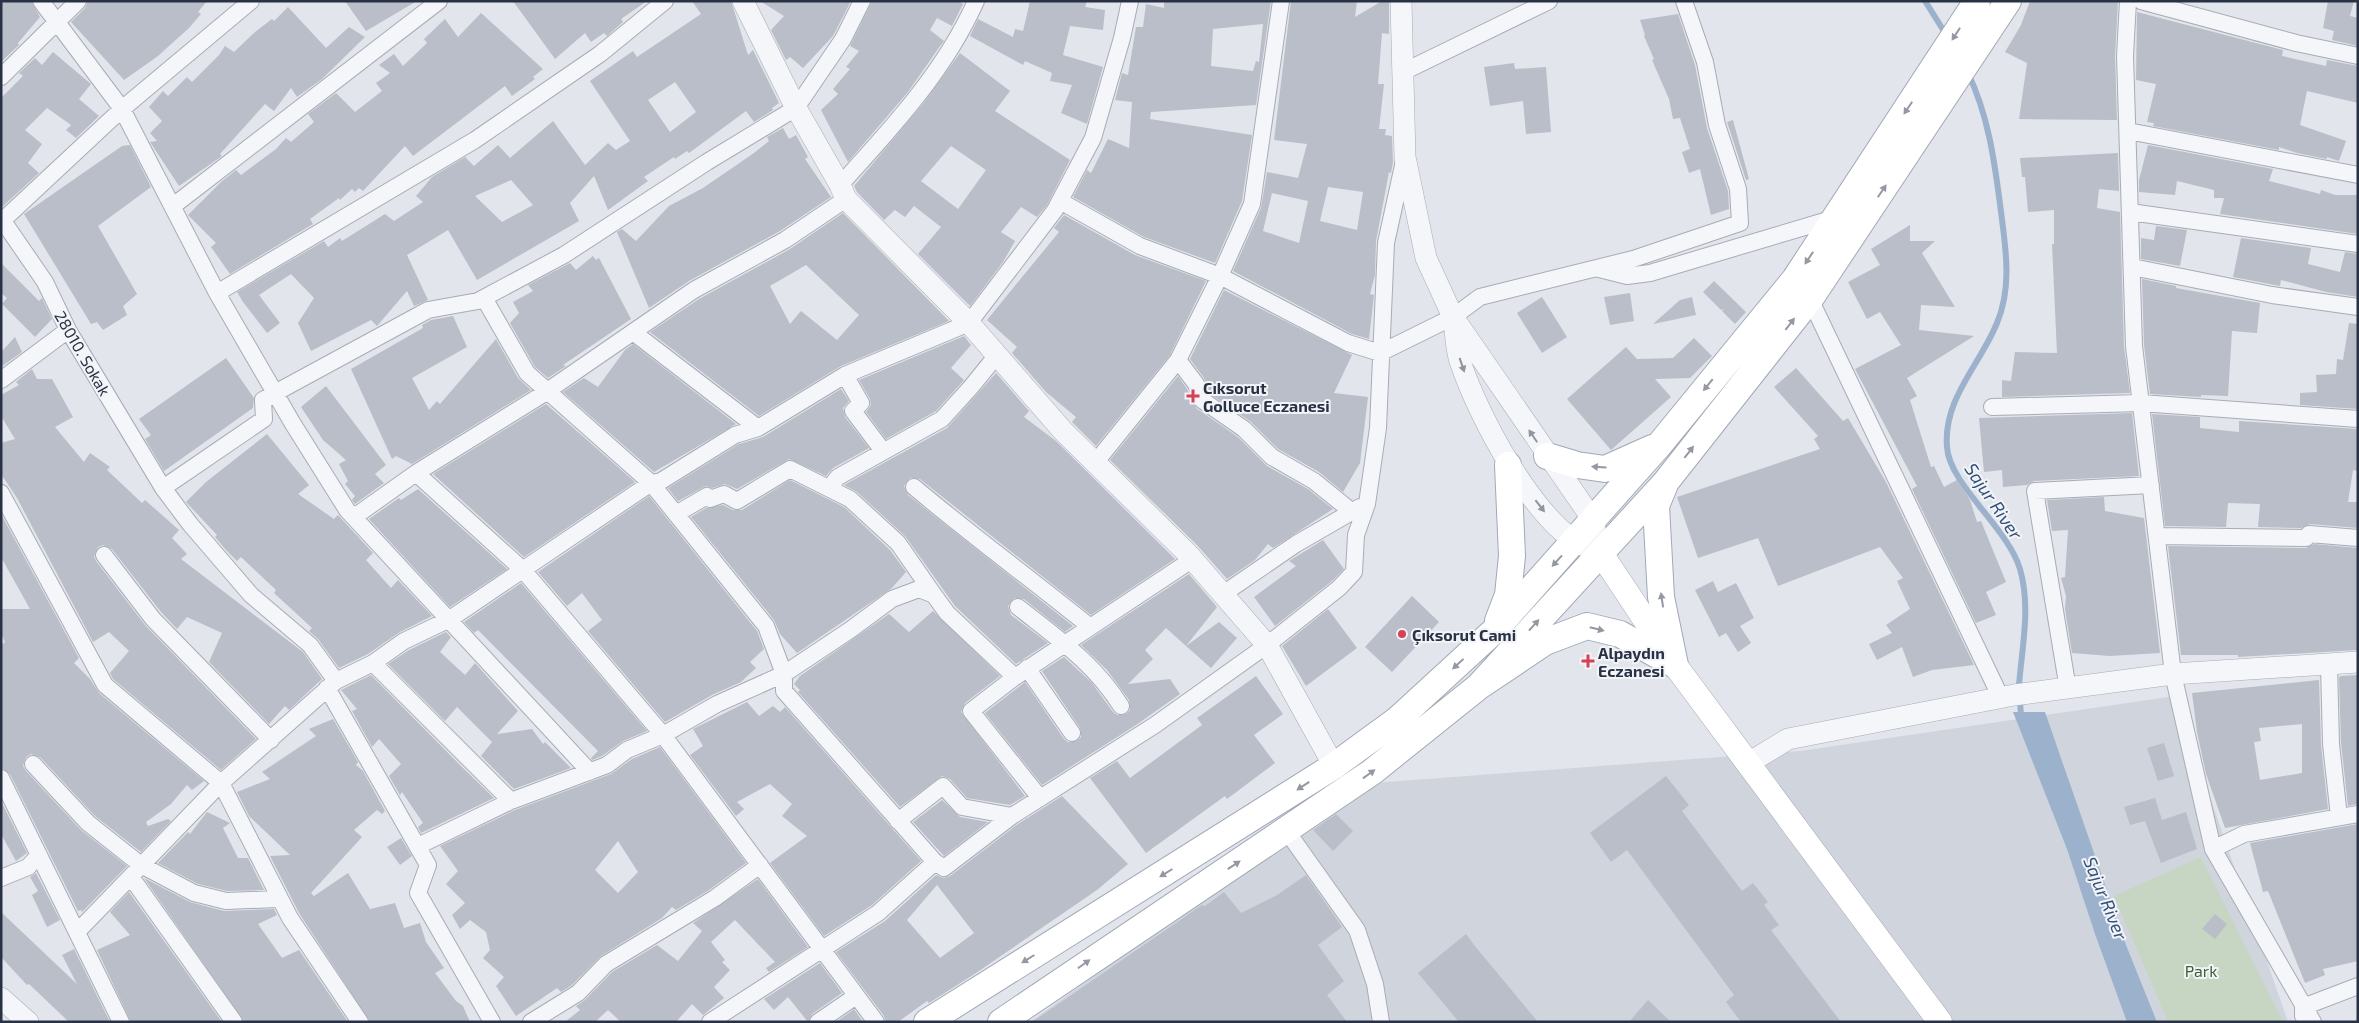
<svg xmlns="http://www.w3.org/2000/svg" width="2359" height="1023" font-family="'Exo 2',sans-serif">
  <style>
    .built { fill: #d0d4dd }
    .green { fill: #c7d5c3 }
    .water { fill: #9cb2cc }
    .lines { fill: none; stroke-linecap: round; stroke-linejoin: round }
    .stream { stroke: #9cb2cc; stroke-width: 6 }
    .building { fill: #b9bec9; fill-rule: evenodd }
    .minor-casing { stroke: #a7acb6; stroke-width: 18 }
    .tertiary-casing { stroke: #a7acb6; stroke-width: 22 }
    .secondary-casing { stroke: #a7acb6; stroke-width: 25 }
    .primary-casing { stroke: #a1a9b7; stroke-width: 28 }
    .minor { stroke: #f5f6f9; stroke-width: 16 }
    .tertiary { stroke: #f5f6f9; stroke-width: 21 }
    .secondary { stroke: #fff; stroke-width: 24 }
    .primary { stroke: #fff; stroke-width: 26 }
    .oneway { fill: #9498a2 }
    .oneway2 { fill: #8f949e }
    .poi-dot { fill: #d44255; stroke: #f2f4f8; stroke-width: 2 }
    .labels { text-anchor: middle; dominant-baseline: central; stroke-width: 4; stroke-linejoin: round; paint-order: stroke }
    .street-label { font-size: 16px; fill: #293244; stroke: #f2f4f8 }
    .poi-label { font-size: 16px; font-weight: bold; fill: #293244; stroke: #f2f4f8; text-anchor: start }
    .park-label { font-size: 16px; fill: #3d6036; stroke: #f2f4f8 }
    .water-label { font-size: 18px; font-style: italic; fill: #31507a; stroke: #f2f4f8 }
  </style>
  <rect width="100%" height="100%" fill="#e2e5eb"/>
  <path class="built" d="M2175 696 2288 1022H1030L1361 784 1800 751Z"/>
  <path class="green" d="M2201 857 2283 1022H2168L2114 896Z"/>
  <path class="water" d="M2013 712H2045L2126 945 2157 1022H2127L2095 934 2067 849Z"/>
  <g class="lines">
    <path class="stream" d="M1925 1 1947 36
      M1968 73C1988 115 1994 158 2000 204 2005 244 2013 285 1997 323 1980 365 1943 399 1947 447 1949 484 2008 528 2020 569 2031 607 2022 647 2019 685 2019 696 2021 708 2021 719"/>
  </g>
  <path class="building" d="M1 1H31L40 17 18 43 19 45 1 62Z
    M88 1H207L198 12 201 14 189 28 158 56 124 80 71 22 85 8Z
    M345 1H417L366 31Z
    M513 1H647L621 19 623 22 607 36 604 33 591 42 585 33 555 59Z
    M692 1H731L748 55 753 50 779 103 772 108 773 110 754 122 746 111 689 153 687 151 675 159 674 157 644 177 648 181 608 210 594 176 570 203 579 221 477 280 448 230 407 255 428 300 414 306 407 291 377 326 371 320 311 351 298 323 314 298 291 274 259 295 280 323 267 333 243 302 237 292 324 241 328 247 340 238 342 241 385 214 394 221 423 202 416 196 432 177 465 157 474 166 498 145 510 158 553 121 585 165 608 143 616 150 630 141 590 81 633 51 637 57 701 14ZM675 82 696 112 670 132 648 100ZM511 180 533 205 502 222 475 196Z
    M760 1H851L833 36 803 68 790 57 786 60 771 30 784 16Z
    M872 1H958L963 4 952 26 937 18 930 30 944 41 940 46 908 92 848 162 821 110 838 94 833 89 850 69 846 67 859 51 850 46Z
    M1030 1H1087L1085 7 1105 10 1103 30 1070 26 1063 55 1103 67 1087 124 1061 113 1072 85 1050 81 1052 73 1025 61 1023 65 970 36 978 19 1013 37 1015 29 1023 31Z
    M1164 1H1271L1256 105 1151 112 1150 119 1252 135 1242 201 1215 263 1144 237 1073 197 1087 170 1091 173 1108 139 1129 148 1132 102 1115 100 1122 73 1128 75 1136 27H1143L1146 4 1164 8ZM1263 24 1259 62 1256 61 1253 71 1211 66 1213 29Z
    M1291 1H1357L1355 17 1382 1H1389V34L1382 33 1378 84H1384L1379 129H1386L1385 135 1392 136 1393 162 1391 173 1389 172 1376 241 1375 275 1370 294 1374 295 1369 339 1352 334 1233 271 1261 208 1267 172 1298 178 1307 144 1274 140ZM1328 187 1363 192 1357 230 1320 221ZM1272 193 1308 201 1299 243 1263 231Z
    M2030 1H2118L2115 56 2117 120 2019 119 2027 63 2005 52 2021 25Z
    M2328 1H2354L2350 16 2358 18V46L2332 40 2334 31 2323 28Z
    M288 7 326 48 349 27 365 37 322 79 297 97 291 88 274 111 265 104 220 154 222 156 179 186 150 142 157 141 150 133 162 121 149 107 163 91 168 96 187 77 192 82 219 55 225 46 234 52 255 32 272 19 274 21Z
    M2137 12 2283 50 2282 56 2326 66 2327 60 2358 66V103L2307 91 2300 125 2346 141 2339 161 2327 157V159L2297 153 2279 147V150L2153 126 2154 123 2147 122 2156 84 2136 80Z
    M481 13 543 69 533 77 535 79 512 96 505 86 413 156 405 146 363 191 359 188 355 192 352 189 340 200 339 198 310 219 313 224 230 274 211 247 216 243 188 215 221 182 236 170 241 175 276 149 286 138 291 142 314 122 308 114 336 93 355 112 382 91 376 83 390 73 379 65 394 54 403 66 427 43 424 39 445 19 458 37Z
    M1678 14 1695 65 1707 128 1728 191 1729 209 1711 215 1700 169 1689 173 1682 152 1690 149 1680 118 1673 119 1669 99 1652 60 1654 59 1644 36 1645 35 1640 20Z
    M53 52 91 84 79 99 99 116 76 138 66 130 71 125 47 108 25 130 42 144 28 163 39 173 1 208V98L23 76 19 73 35 58 42 65Z
    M960 53 1010 91 995 111 1070 160 1047 205 1037 217 1021 207 1001 232 1015 241 1003 262 970 306 918 254 941 227 914 206 905 217 895 210 884 220 857 192 854 186 923 104ZM951 146 986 170 958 209 921 181Z
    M1514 63 1515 69 1546 67 1551 132 1526 134 1523 101 1490 106 1484 67Z
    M1733 120 1749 179 1746 180 1727 122Z
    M783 128 789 139 796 135 808 157 805 159 831 197 780 231 689 281 649 308 617 232 622 229 636 241 669 206 703 188 754 153 769 141 767 137Z
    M130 145 151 187 98 226 137 294 123 306 127 315 103 330 97 322 91 324 24 214 122 146Z
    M2148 145 2273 169 2269 181 2320 194 2321 190 2335 195H2358V234L2220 214 2224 198H2214V190L2177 181 2175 195 2139 192V180Z
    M2118 153 2119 191 2099 189 2097 208 2120 212 2124 346 2130 393 2002 397V380L2011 381 2015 352 2057 353 2052 244H2054V210L2028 212 2025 177H2022L2020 158Z
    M843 213 949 321 841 366 759 416 650 332 699 299 790 249ZM806 265 859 315 837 340 801 311 790 324 770 286Z
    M1064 215 1135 255 1206 281 1170 355 1096 446 1072 422 1076 417 1046 392 1012 353 1017 347 987 320 1059 232 1054 228Z
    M1910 225V241H1935L1922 253 1955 307 1921 305 1919 330 1974 336 1907 378 1917 396 1910 400 1931 467 1934 466 1944 487 1957 480 1970 500 1977 522 1981 521 2006 582 1986 592 1996 615 1976 623 1912 489 1917 486 1855 369 1901 345 1880 312 1867 319 1848 282 1880 265 1871 249Z
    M2156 226 2187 230 2180 266 2141 259V238L2154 240Z
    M2241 238 2311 248 2308 264 2340 272 2345 252 2358 254V297L2326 292 2281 280 2280 286 2233 277Z
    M593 256 596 260 599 258 631 319 563 365 566 366 548 378 535 367 510 323 519 313 513 302 533 291 528 285 570 263 576 270Z
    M1 263 39 301 42 298 52 319 35 337 2 304 7 298 1 293Z
    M2142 279 2176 286V288L2260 303 2257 333 2232 331 2228 396 2201 395V397L2150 394 2144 345Z
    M1714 281 1746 312 1735 324 1722 311 1724 309 1721 310 1703 292Z
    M1224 290 1352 355 1334 393 1368 397 1360 463 1343 492 1319 472 1278 449 1250 421 1210 394 1204 378 1190 359Z
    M1630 293 1634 321 1610 325 1604 297Z
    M1542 297 1567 337 1542 353 1517 313Z
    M1692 297 1696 315 1653 324 1680 300Z
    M453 316 467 347 412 378 429 410 437 401 440 404 496 339 518 378 531 390 412 464 396 456 392 459 351 369 423 328 422 325 431 320Z
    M2349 323 2358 324V409L2300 405V393L2317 392 2316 375 2336 374 2337 359 2343 360Z
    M964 336 971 345 951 368 964 380 936 411 886 439 866 412 871 405 870 399 859 380Z
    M15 337 22 352 1 367V352Z
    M1694 338 1712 356 1690 378 1655 379 1671 397 1611 450 1567 399 1626 347 1637 359 1673 358Z
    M633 344 736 424 654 472 563 392 584 378 598 387 625 350Z
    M226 358 254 398 253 408 164 471 145 439 151 435 139 419Z
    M1796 368 1843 421 1848 418 1886 482 1974 665 1932 670 1913 677 1902 647 1877 660 1869 644 1892 633 1886 625 1910 609 1897 581 1903 578 1880 547 1778 586 1758 538 1698 558 1677 497 1820 449 1814 439 1818 436 1774 387Z
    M32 369 37 379H52L73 417 55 427 84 462 90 453 110 467 107 470 142 503 145 500 179 530 172 538 187 554 181 559 303 652 322 679 289 710 285 706 269 724 209 662 222 633 187 617 177 629 161 612 112 549 103 545 98 547 94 556 96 561 145 625 256 739 221 770 113 679 110 673 129 651 109 632 93 642 17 498 1 474V443L15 439 1 416V395L19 385 16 382Z
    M996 373 1029 411 1024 417 1056 441 1175 559 1091 615 920 479 910 478 904 486 908 495 1073 626 1065 632 1024 599 1014 598 1008 606 1011 615 1048 643 1016 664 955 606 905 536 857 492 844 485 947 428Z
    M1178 376 1187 389 1196 408 1238 437 1267 466 1308 489 1333 509 1273 548 1268 544 1255 560 1227 579 1197 545 1110 460Z
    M326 386 386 465 375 474 384 483 355 504 352 500 355 496 345 484 348 481 339 464 346 460 323 440 301 407Z
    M841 389 849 401 843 408 845 417 869 448 833 468 826 476 789 459 737 489 725 484 712 488 706 486 678 501 668 488 739 444 763 437Z
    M546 404 635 482 524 557 433 474Z
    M2132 413 2139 476 2034 481 2027 485 2003 487 2002 470 1984 472 1979 418Z
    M2152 414 2200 417V428L2239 432V421L2358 429V471L2353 470 2348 502H2358V528L2310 524 2301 528 2258 527 2260 504 2228 503 2226 527 2165 526Z
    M267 434 309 485 298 494 334 519 338 515 373 553 366 560 391 588 398 580 432 616 400 632 368 654 339 668 318 639 309 631 312 628 274 593 276 590 241 557 237 561 226 550 215 537 217 535 186 502 206 482Z
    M790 480 844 507 890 550 906 572 892 588 797 653 780 634 774 620 691 517 706 508 723 505 733 510H742Z
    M418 489 507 569 450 607 369 519 399 498 401 500Z
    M649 496 757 631 764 649 750 662 756 668 741 682 712 695 665 722 588 631 602 620 582 593 567 606 538 572Z
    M2104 497 2105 511 2144 518 2160 653 2110 656 2072 653 2065 609 2066 596 2061 578 2065 577 2068 530 2052 531 2047 500Z
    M1 514 79 658 74 663 90 679 99 693 204 781 192 790 187 785 171 804 146 822 148 826 168 819 171 821 141 852 95 816 40 757 31 754 26 757 23 766 26 771 81 830 127 866 82 912 81 910 78 911 10 774 1 768V646L5 642 1 633 2 609H30L1 557Z
    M1323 540 1344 569 1332 581 1275 626 1254 597 1296 566 1289 561Z
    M2314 544 2358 548V650L2238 657V655H2181L2168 546 2306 548Z
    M1189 574 1217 607 1186 646 1166 628 1145 650 1153 659 1128 684 1170 679 1180 694 1136 725 1042 785 985 713 1025 682 1064 739 1068 742 1077 741 1081 737 1080 728 1042 671 1064 657 1092 683 1113 712 1117 715 1126 714 1130 710 1129 700 1107 670 1081 645Z
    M1713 581 1718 592 1736 583 1754 618 1740 626 1751 643 1738 652 1726 633 1719 637 1695 590Z
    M521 583 647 731 623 741 602 756 592 760 591 758 598 751 478 630 474 633 464 622Z
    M1412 596 1439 622 1392 672 1365 647Z
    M1328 609 1357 648 1306 686 1282 646Z
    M933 611 1000 676 965 703 961 712 1025 796 1010 805 967 798 950 779 942 776 900 807 798 692 800 690 794 684 800 676 889 614 909 632Z
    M1219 622 1237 638 1211 668 1186 646Z
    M446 632 451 637 440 652 465 675 475 663 518 711 497 734 532 729 543 744 545 742 571 768 514 789 481 756 492 742 457 707 445 721 388 664 409 650Z
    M371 675 463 768 494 798 421 833 418 827 423 823 402 792 400 795 389 776 401 764 379 739 372 747 352 711 357 709 341 690Z
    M2358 675V804L2348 806 2341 743 2339 678 2340 676Z
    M1256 676 1283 714 1254 735 1275 763 1227 799 1225 796 1146 853 1090 778 1117 761 1130 778 1202 725 1197 718Z
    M2319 680 2321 745 2328 809 2225 828 2206 774 2197 732 2192 693ZM2302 724V773L2260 780 2254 742 2261 741 2259 728Z
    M747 702 759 716 773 706 780 712 785 707 921 861 872 905 824 936 770 863 807 836 782 816 792 804 770 784 737 802 744 809 736 816 690 755 703 746 693 729Z
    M333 719 358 762 356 765 363 771 385 811 382 814 377 810 354 830 362 837 311 893 314 896 348 873 370 909 395 903 404 928 420 923 426 942 444 968 435 973 456 1001 463 1006 470 1022H370L299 913 270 856 290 855 249 816 237 792 270 779 262 772 316 736 309 729Z
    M2164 743 2174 776 2158 781 2147 748Z
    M660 747 746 863 709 890 676 910 672 907 662 918 601 956 572 985 561 992 557 988 516 1016 496 986 504 977 483 958 490 950 486 932 470 920 460 929 452 915 465 903 446 884 458 871 440 846 515 810 611 774 632 759ZM618 841 638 872 618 893 595 870Z
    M1666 776 1689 805 1682 811 1742 891 1753 883 1768 902 1764 905 1779 925 1771 930 1841 1022H1741L1726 1002 1734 995 1627 850 1611 862 1590 833Z
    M1062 796 1128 864 1097 890 976 973 929 1003 927 1001 898 1022H886L884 1016 836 952 885 921 936 875 944 878 950 876 1018 824ZM937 885 974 933 940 958 907 920Z
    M2155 798 2162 820 2186 812 2197 849 2161 863 2145 821 2130 825 2124 807Z
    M942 800 960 817 988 822 944 856 913 822Z
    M1 801 27 853 16 861 1 834Z
    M207 812 230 823 223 828 238 858H248L264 890 227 891 198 884 158 863 188 832 190 834Z
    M1336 814 1353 831 1333 851 1313 830Z
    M2358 824V961L2323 969 2325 975 2305 983 2268 891 2263 892 2250 843Z
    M401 838 412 856 400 865 387 847Z
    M36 873 60 920 47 927 32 895 38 891 30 877Z
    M1306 875 1342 927 1318 945 1344 981 1327 995 1347 1022H1032L1202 905 1205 906 1224 892 1241 913 1277 895Z
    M144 878 190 902 224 911 274 909 277 915 258 924 282 958 299 950 348 1022H244Z
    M758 879 808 947 769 972 766 968 775 962 735 920 711 942 725 960 722 962 730 970 714 987 724 998 703 1015 692 1004 676 1022H621L608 1010 595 1022H565L580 1010 576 1006 585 1000 612 972 657 945 678 961 702 931 693 923Z
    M129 892 222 1022H131L97 950 130 935 110 912Z
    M1 912 77 984 62 955 74 949 110 1022H69L29 984 27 985 1 957Z
    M2215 914 2227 924 2215 939 2202 929Z
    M1466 934 1474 945 1538 1022H1459L1418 973Z
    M820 963 842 993 812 1014 808 1022 788 997 774 1010 764 999Z
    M1648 1000 1671 1022H1629Z
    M854 1009 863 1022H836Z"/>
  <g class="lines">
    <g class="minor-casing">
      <path id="minor" d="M41 1 122 109 217 293 293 424 347 510 590 772
        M2128 1 2125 56 2134 346 2173 674 2213 849 2313 1022
        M2141 1 2296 43 2358 56
        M1403 72 1549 1
        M1 77 78 1
        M2128 131 2358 175
        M840 185C891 129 945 71 976 1
        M846 199 785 240 694 290 540 396 416 473 523 570 663 735 876 1022
        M1060 201 1140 246 1220 276 1348 343 1380 353 1453 317 1480 297 1633 259 1740 223 1738 189 1717 125 1705 62 1684 1
        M173 206 439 1
        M2130 212 2358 244
        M1 218 45 282 68 330 163 488
        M1 222 122 109 251 1
        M2132 267 2272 295 2358 307
        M1599 269 1627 276 1650 273 1835 218
        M217 293 475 140 600 54 665 1
        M484 298 527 373 651 483 766 626 784 674V691L935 862
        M1810 299 2001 698
        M633 332 758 428
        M1178 360 1196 384 1202 400 1244 429 1272 457 1314 481 1351 511
        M845 375 861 403 853 411 883 451
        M1 380 68 330
        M1992 407 2141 403 2358 419
        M1095 463 1178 360 1220 276 1252 204 1281 1
        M830 487 838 477 942 419 971 387 997 355
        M914 487C971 535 1031 579 1089 626
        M1 493 105 685 221 783 290 918 360 1022
        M676 514 707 496 710 499 724 494 737 501 790 469 850 499 898 543 934 595
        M354 517 416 473
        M2158 536 2306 538 2309 534 2358 538
        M104 555 153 619 271 740
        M1223 594 1296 544 1360 507
        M1018 607C1057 638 1094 663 1121 706
        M373 663 511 801
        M2329 665 2331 744 2339 817
        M1027 668 1072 733
        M336 681 310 645 251 595 190 524 163 488 264 419 263 400 275 393 428 310 478 301 564 255 707 162 796 108 843 39 862 1
        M327 688 428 865 418 893 492 1022
        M2068 689 2035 491 2151 485
        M33 764 88 823 141 865 194 893 226 901 279 899
        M1 778 121 1022
        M1040 798 971 711 1015 677 1193 559
        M898 821 943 786 962 807 1012 816
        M1286 830 1357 930 1375 984 1381 1022
        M418 846 511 801 607 765 627 750 663 735 717 704 784 674 850 630 892 599 919 589 934 595 947 613 1015 677
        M2213 849 2244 834 2358 814
        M131 877 234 1022
        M1 878 28 867 39 855
        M78 931 221 783 336 681 373 663 404 641 450 619 651 483 661 481 735 435 758 428 845 375 969 323 1055 210 1093 138 1122 38 1130 1
        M2303 1016V1007L2358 986
        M531 1022 578 993 606 964 715 898 760 865
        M710 1022 878 913 935 862 944 868 1012 816 1155 725 1267 645 1339 588 1354 572 1356 535 1367 504 1378 428 1386 243 1404 161
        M818 1022 856 996"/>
    </g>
    <g class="tertiary-casing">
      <path id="tertiary" d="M743 1 796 108 840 185 846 199 969 323 1063 431 1188 554 1267 645 1334 766
        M1401 1 1405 157 1426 258 1453 317 1593 520 1600 552
        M1454 322C1456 336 1456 352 1461 364 1478 415 1537 528 1587 547
        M1747 764 1788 739 2014 695 2173 674 2358 662
        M1 998 28 1022"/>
    </g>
    <g class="secondary-casing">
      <path id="secondary" d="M1600 552 1675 665 1940 1022"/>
    </g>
    <g class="primary-casing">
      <path id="primary" d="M1547 456 1577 465 1605 469 1652 448
        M1665 484 1656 506 1661 597 1675 665
        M1498 621 1508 595 1512 556 1508 465
        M1478 687 1665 483 1810 299 2008 1
        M927 1022 1334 766 1397 720 1494 631 1660 444 1795 279 1977 1
        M1001 1022 1372 772 1478 687 1545 642 1587 626 1620 634 1675 665"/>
    </g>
    <use href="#minor" class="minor"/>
    <use href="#tertiary" class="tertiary"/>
    <use href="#secondary" class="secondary"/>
    <use href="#primary" class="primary"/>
  </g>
  <defs><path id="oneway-solid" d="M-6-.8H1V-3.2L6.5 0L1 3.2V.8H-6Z" transform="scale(1.25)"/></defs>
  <g class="oneway">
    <use href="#oneway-solid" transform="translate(1956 34) rotate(123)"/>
    <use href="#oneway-solid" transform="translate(1908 108) rotate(124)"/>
    <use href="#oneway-solid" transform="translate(1882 191) rotate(-56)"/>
    <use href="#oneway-solid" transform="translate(1809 258) rotate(124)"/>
    <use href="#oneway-solid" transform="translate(1790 324) rotate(-52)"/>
    <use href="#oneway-solid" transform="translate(1708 385) rotate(129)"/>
    <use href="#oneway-solid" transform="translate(1689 452) rotate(-52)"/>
    <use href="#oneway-solid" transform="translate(1599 467) rotate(-176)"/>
    <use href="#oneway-solid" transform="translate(1557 561) rotate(132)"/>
    <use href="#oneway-solid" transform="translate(1662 600) rotate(-99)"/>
    <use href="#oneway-solid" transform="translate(1534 625) rotate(-48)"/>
    <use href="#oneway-solid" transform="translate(1597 629) rotate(14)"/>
    <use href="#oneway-solid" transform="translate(1458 664) rotate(137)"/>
    <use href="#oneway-solid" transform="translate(1369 774) rotate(-36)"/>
    <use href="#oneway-solid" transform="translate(1303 786) rotate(147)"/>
    <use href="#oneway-solid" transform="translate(1234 865) rotate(-33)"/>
    <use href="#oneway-solid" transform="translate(1166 873) rotate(148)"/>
    <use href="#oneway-solid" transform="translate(1028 959) rotate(148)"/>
    <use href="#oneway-solid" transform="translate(1084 964) rotate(-35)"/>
  </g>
  <g class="oneway2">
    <use href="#oneway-solid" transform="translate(1462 365) rotate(71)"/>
    <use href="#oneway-solid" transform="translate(1533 436) rotate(-124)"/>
    <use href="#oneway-solid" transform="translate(1540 506) rotate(52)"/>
  </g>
  <g class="poi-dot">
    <path d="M1190.5 388.5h5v5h5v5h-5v5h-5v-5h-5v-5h5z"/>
    <circle cx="1402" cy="634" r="5"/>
    <path d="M1585.5 653.5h5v5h5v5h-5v5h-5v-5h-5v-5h5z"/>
  </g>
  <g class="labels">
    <g class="street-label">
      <text transform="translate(83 353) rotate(60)">28010. Sokak</text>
    </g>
    <g class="poi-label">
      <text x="1203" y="387">Cıksorut<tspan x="1203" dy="18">Golluce Eczanesi</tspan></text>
      <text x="1412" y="634">Çıksorut Cami</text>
      <text x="1598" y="652">Alpaydın<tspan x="1598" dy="18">Eczanesi</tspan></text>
    </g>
    <g class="park-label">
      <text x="2201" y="970">Park</text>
    </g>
    <g class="water-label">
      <text transform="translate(1994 501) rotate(56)">Sajur River</text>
      <text transform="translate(2106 898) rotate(68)">Sajur River</text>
    </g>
  </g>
  <rect width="2359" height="1023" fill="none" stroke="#293244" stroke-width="5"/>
</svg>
